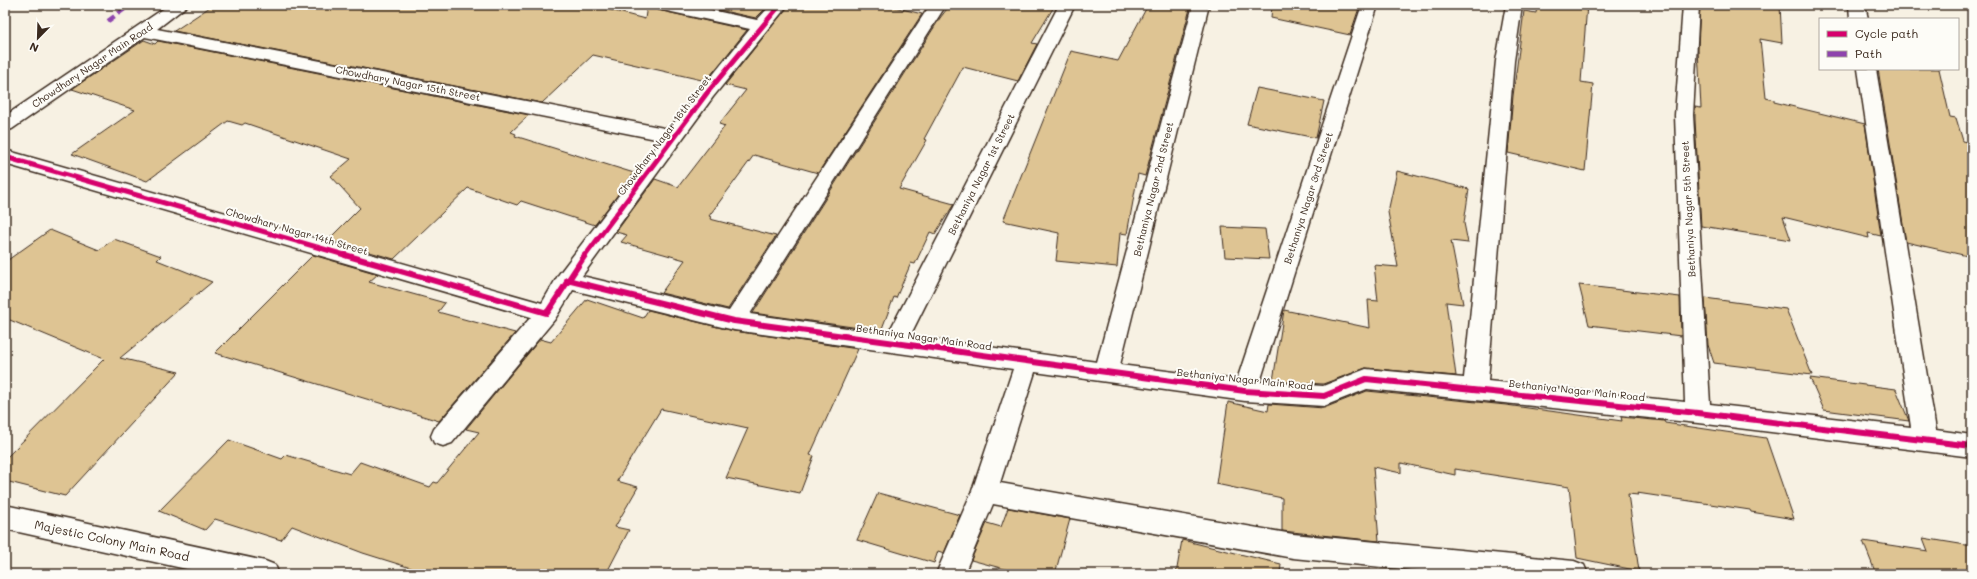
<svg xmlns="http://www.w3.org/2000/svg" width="1977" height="579" font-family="Mali,sans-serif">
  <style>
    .building { fill: #dec493; stroke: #3b2a1e }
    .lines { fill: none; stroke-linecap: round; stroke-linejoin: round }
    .minor-casing { stroke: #3b2a1e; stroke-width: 3 }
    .minor { fill: #fdfcf7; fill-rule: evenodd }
    .quiet { stroke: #8e44ad; stroke-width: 4.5; stroke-dasharray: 8 4.5; stroke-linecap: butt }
    .cycleway-far1-casing { stroke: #fdfcf7; stroke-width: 7 }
    .cycleway-casing { stroke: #fdfcf7; stroke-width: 9 }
    .cycleway-far1 { stroke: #d6006c; stroke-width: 5 }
    .cycleway { stroke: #d6006c; stroke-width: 6 }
    .labels { text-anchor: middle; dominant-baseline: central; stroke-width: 4; stroke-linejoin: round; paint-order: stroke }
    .street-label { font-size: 10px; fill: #3b2a1e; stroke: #fdfcf7 }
    .near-street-label { font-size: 12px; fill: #3b2a1e; stroke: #fdfcf7 }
  </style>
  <rect width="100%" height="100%" fill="#f7f1e3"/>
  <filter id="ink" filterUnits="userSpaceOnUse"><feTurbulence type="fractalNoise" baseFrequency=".025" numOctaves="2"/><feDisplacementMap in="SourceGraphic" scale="8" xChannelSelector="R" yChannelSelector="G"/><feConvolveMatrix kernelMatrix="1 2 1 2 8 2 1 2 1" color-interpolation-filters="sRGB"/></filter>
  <g filter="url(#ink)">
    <path class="building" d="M213 5H591L645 19 647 5H655L658 10 747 30 706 81 593 55 542 103 174 31Z
      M695 5H769L756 18Z
      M789 5H886L922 14 818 173 754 155 709 216 711 217 710 219 776 236 728 309 661 293 685 260 621 242 627 235 616 232 655 179 678 187 725 126 719 124 746 90 725 85Z
      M950 5H1055L1032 43 1037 44 1018 81 963 67 924 139 927 140 899 189 954 204 935 234 930 232 915 264 911 263 896 298 894 297 881 331 753 313 940 18Z
      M1148 5H1191L1145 176 1138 174 1127 234 1120 233 1117 267 1056 261 1059 233 1003 221 1071 51 1118 61Z
      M1272 5H1360L1350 35 1271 18Z
      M1537 5H1587L1581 82 1593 84 1585 171 1508 153 1513 96 1524 11 1536 13Z
      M1700 5H1780L1782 43 1760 39 1766 98 1774 100V102L1865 124 1881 236 1868 233 1869 238 1783 217 1791 240 1701 226 1695 120V107L1701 108 1698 49Z
      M144 40 155 44 158 41 529 115 511 132 516 134 515 136 634 173 595 225 521 201 517 205 468 188 394 259 328 240 360 208 331 176 351 159 245 123 242 125 228 121 147 181 72 154 135 110 72 89Z
      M1878 69H1939L1950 117 1956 118 1963 141 1972 143V257L1906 242Z
      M1257 88 1324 101 1316 138 1247 124Z
      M1397 171 1469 189 1464 223 1468 243 1451 241 1463 304 1446 302 1456 376 1366 368 1323 384 1273 381 1284 310 1370 328 1368 300 1378 301 1374 265 1398 267 1388 212Z
      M1222 227 1265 229 1269 259 1225 257Z
      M50 230 99 250 114 239 161 256 157 260 212 282 120 358 179 372 65 496 5 481V459L104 359 5 318V262Z
      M313 255 378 274 369 282 445 303 438 312 515 333 439 421 215 353Z
      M1579 285 1680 297 1681 336 1589 325Z
      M1705 298 1786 309 1812 375 1714 363 1708 345Z
      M587 299 643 318 648 310 734 331 858 349 810 455 814 456 800 493 726 478 748 428 661 409 617 481 638 487 615 527 629 530 606 574H430L363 553 292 526 281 540 215 519 205 530 159 511 229 440 282 459 286 455 350 474 360 462 430 487 434 482 437 483 479 432 466 429 540 339 551 342Z
      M1810 378 1896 389 1909 421 1824 410Z
      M1367 391 1506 405 1622 421 1621 417 1664 421 1665 423 1766 438 1794 519 1751 512 1750 510 1637 493 1638 495 1628 494 1639 571 1577 558 1569 487 1455 469V475L1401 463V473L1373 467 1379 541 1282 531V498L1216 484 1228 402 1268 411 1269 404 1324 408Z
      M878 493 960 515 944 553 938 551 934 563 857 540Z
      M1008 508 1070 519 1055 574H1023L971 560 987 523 1001 527Z
      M1923 538 1972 546V574H1876L1863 541 1928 551Z
      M1182 540 1281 564 1280 574H1176Z"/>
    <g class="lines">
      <g class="minor-casing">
        <path id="minor" d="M169 5H188L157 29 669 129 750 29 658 9 656 5H688L757 20 771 5H788L713 97 582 276 729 311 930 5H946L750 314 888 334 1059 5H1075L910 336 1097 362 1193 5H1209L1120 365 1237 380 1362 5H1378L1260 382 1323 386 1366 369 1464 378 1496 61 1506 5H1522L1514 61 1488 381 1685 402 1675 115 1683 5H1699L1693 115 1710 404 1911 427 1858 69H1876L1936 430 1972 435V457L1698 423 1367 389 1324 406 1245 401 1035 372 1000 483 1293 534 1574 561 1584 565 1588 574H1450L1293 558 993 504 964 574H936L972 491 1013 369 734 330 573 290 555 319 452 443 443 446 434 443 431 436 434 429 531 317 5 164V150L542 303 559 274 661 140 145 37 12 129 5 131V116Z
          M1849 5H1865L1868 19H1850Z
          M5 505 265 561 275 565 279 574H209L5 529Z"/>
      </g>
      <use href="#minor" class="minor"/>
      <path class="quiet" d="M108 21 130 5"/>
      <g class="cycleway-far1-casing">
        <path id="cycleway-far1" d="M5 157 348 256
          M585 256 707 93 780 5"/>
      </g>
      <g class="cycleway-casing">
        <path id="cycleway" d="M345 255 547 313 585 255
          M567 280 734 321 1245 391 1324 396 1366 379 1698 413 1972 446"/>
      </g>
      <use href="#cycleway-far1" class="cycleway-far1"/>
      <use href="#cycleway" class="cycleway"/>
    </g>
  </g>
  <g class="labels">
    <g class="street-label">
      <text transform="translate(92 65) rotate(-34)">Chowdhary Nagar Main Road</text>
      <text transform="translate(408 83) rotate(11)">Chowdhary Nagar 15th Street</text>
      <text transform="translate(664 135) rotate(-53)">Chowdhary Nagar 16th Street</text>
      <text transform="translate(981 174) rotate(-63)">Bethaniya Nagar 1st Street</text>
      <text transform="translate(1153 189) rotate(-76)">Bethaniya Nagar 2nd Street</text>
      <text transform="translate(1308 198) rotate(-72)">Bethaniya Nagar 3rd Street</text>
      <text transform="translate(1688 209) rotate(-93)">Bethaniya Nagar 5th Street</text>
      <text transform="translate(297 231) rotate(16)">Chowdhary Nagar 14th Street</text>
      <text transform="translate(924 337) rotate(8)">Bethaniya Nagar Main Road</text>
      <text transform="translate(1245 379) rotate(6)">Bethaniya Nagar Main Road</text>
      <text transform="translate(1577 390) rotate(6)">Bethaniya Nagar Main Road</text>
    </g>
    <g class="near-street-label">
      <text transform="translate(112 540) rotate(12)">Majestic Colony Main Road</text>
    </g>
  </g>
  <rect width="1977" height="579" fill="none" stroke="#fdfcf7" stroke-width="20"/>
  <rect x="10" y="10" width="1957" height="559" fill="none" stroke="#3b2a1e" stroke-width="1.5" filter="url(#ink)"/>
  <rect x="1819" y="18" width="140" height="52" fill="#fdfcf7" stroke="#afa8a0"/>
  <rect x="1827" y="31" width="20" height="6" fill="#d6006c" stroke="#afa8a0"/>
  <text x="1855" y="38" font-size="12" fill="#3b2a1e">Cycle path</text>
  <rect x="1827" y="51" width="20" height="6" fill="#8e44ad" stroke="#afa8a0"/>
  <text x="1855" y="58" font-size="12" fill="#3b2a1e">Path</text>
  <g transform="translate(38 38) rotate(203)" stroke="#fdfcf7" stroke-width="3" paint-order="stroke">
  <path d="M0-3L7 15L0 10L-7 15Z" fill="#3b2a1e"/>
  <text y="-6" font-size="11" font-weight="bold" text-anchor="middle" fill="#3b2a1e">N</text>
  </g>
</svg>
